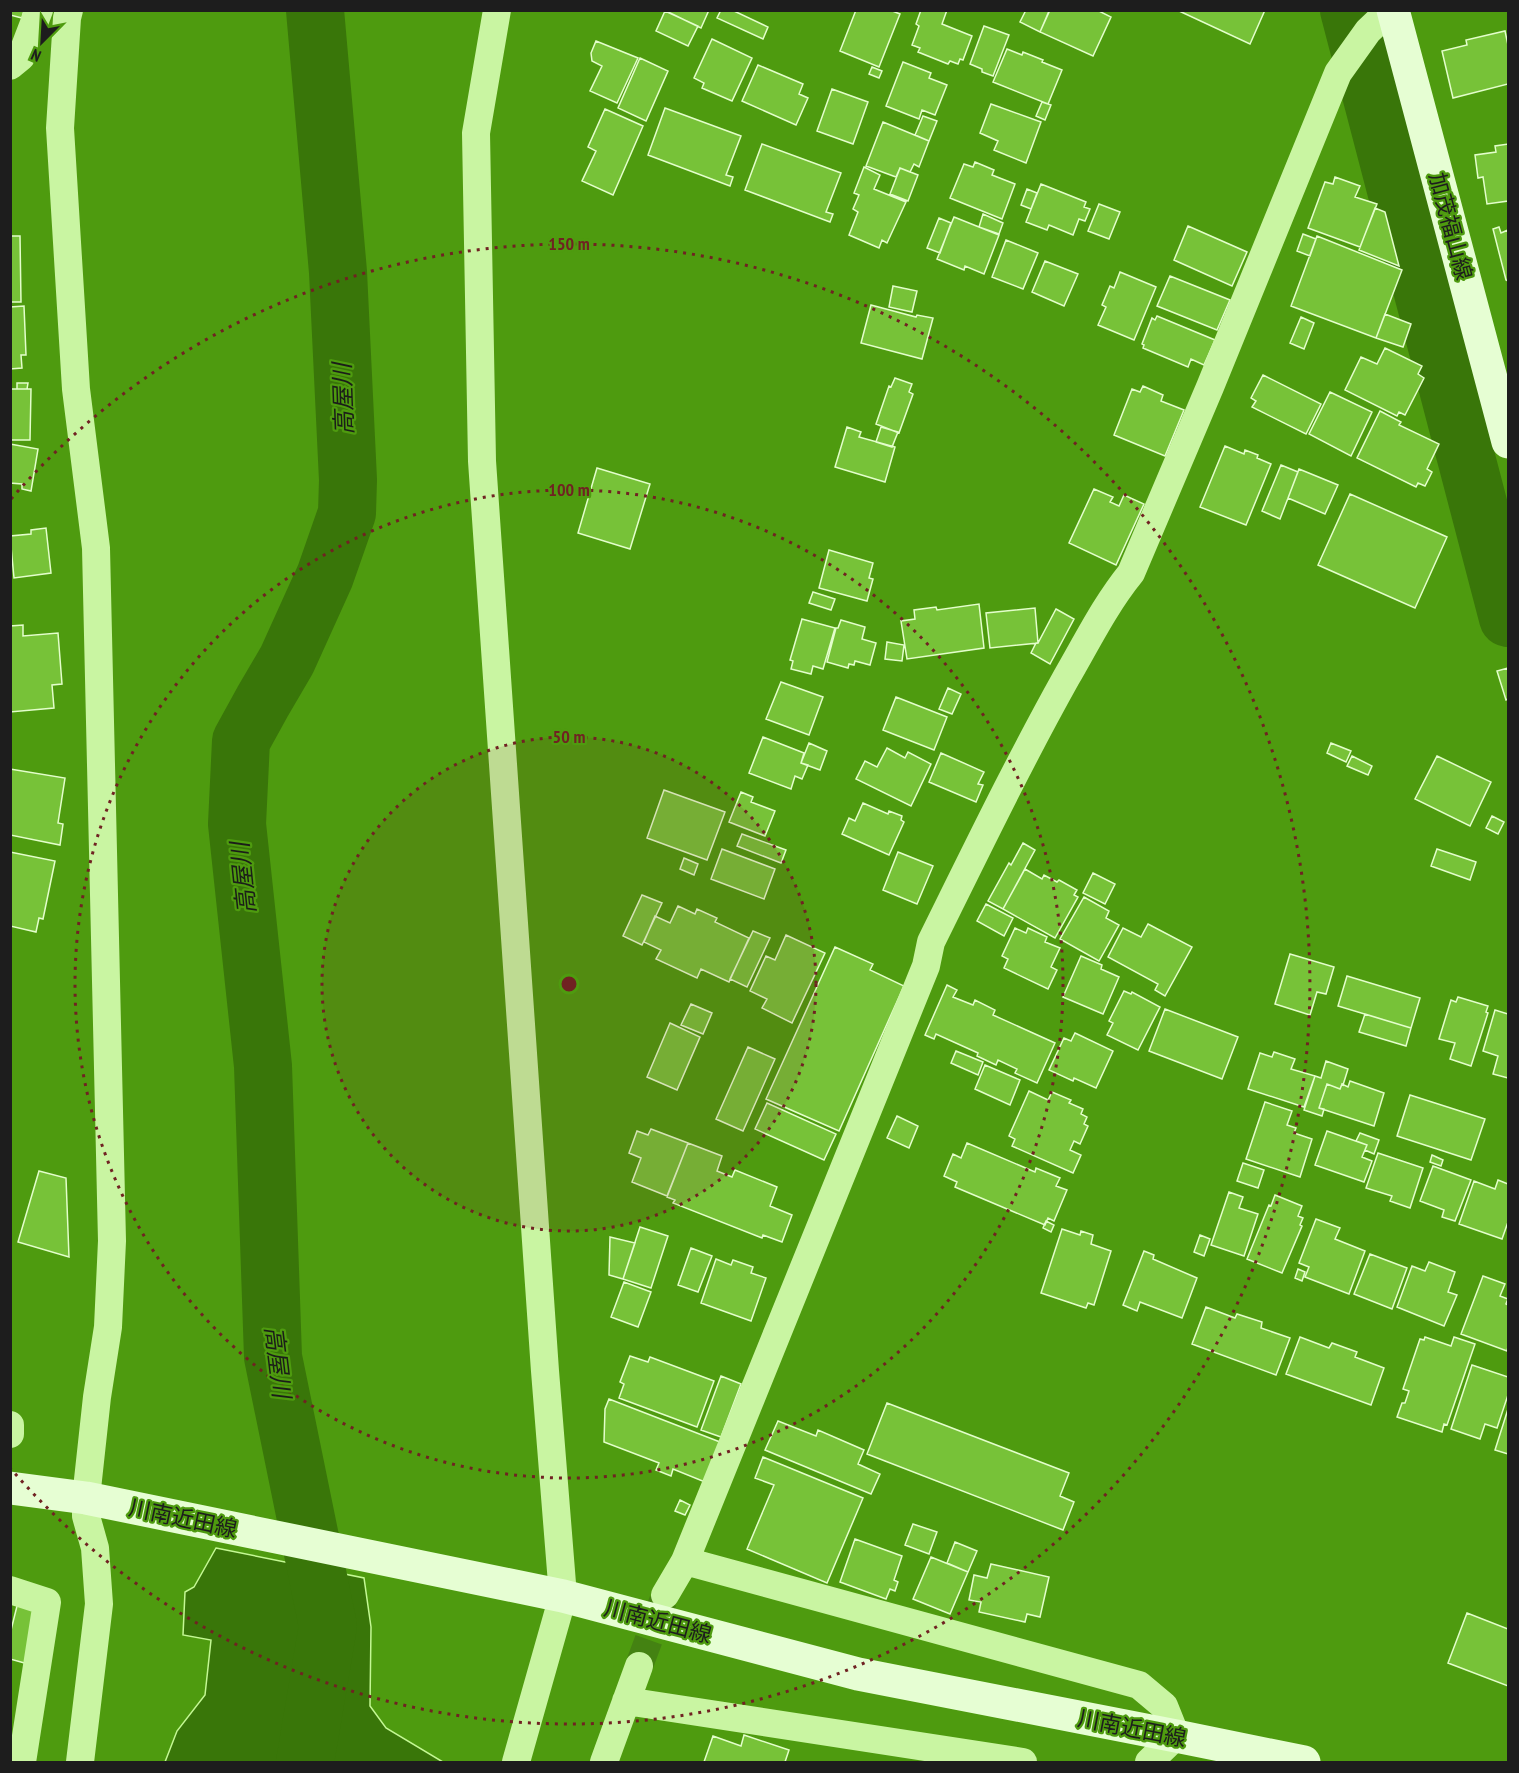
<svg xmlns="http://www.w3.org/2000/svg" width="1519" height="1773" font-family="'PT Sans Narrow','Noto Sans JP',sans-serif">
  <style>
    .water { fill: #397609; stroke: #c4f894; stroke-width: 1.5 }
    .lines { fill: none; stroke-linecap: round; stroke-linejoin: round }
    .river { stroke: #397609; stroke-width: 58 }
    .building { fill: #77c238; stroke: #e3fecb; stroke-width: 1.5 }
    .street-tunnel { stroke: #448212; stroke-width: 28; stroke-dasharray: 28 14; stroke-linecap: butt }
    .street { stroke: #c9f5a2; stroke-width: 28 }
    .secondary { stroke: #e6fed3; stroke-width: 33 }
    .ring { fill: none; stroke: #702222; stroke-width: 3; stroke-dasharray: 3 6 }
    .labels { text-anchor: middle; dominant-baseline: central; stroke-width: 4.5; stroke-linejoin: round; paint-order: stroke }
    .street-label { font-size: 22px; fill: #1d1d1d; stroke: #4e9b0f }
    .water-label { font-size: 24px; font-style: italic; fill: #1b1d19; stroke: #4e9b0f }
    .centre { fill: #702222; stroke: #4e9b0f; stroke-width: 3 }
    .ring-label { font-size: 18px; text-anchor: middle; font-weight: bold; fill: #702222; stroke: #4e9b0f; stroke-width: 4.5; stroke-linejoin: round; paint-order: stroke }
  </style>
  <rect width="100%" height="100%" fill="#4e9b0f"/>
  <path class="water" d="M216 1548 364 1578 371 1627 370 1706 386 1728 443 1762H165L177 1731 205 1695 211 1640 183 1635 185 1592 194 1587Z"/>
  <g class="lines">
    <path class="river" d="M1349 10 1508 618
      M305 1762 328 1626 273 1357 263 1066 237 824 241 741 263 701 287 660 325 576 347 513 348 480 338 272 315 10"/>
  </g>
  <path class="building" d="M10 10H24L22 18 10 15Z
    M664 10H709L701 28Z
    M721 10H732L768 27 763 39 717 18Z
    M856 10H890L900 14 879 67 840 51Z
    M921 10H947L942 24 972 36 963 60 960 59 958 64 950 61 948 64 918 52 920 48 912 45 919 26 916 24Z
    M1026 10 1049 11 1040 32 1020 22Z
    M1050 10H1097L1111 17 1093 56 1040 32Z
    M1177 10H1265L1250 44Z
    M665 11 698 26 688 46 656 31Z
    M984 26 1009 35 993 76 982 72V69L970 64Z
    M1505 31 1508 45V84L1453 98 1442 51 1467 45 1466 40Z
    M712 39 752 58 732 101 702 88 704 83 694 78Z
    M596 41 638 58 617 103 590 91 602 66 592 61 591 53Z
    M1007 49 1022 55 1023 52 1043 60 1042 62 1062 70 1048 104 993 82Z
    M640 58 668 71 646 121 618 108Z
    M903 62 931 73 929 78 947 85 935 115 922 110 919 119 886 106Z
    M758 65 803 84 799 94 808 98 796 125 742 101Z
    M872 67 882 71 879 78 869 74Z
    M832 89 868 102 853 144 817 131Z
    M1042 102 1051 105 1045 120 1036 116Z
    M991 104 1041 122 1026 163 994 150 998 141 980 133Z
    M665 108 741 136 726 175 733 177 730 186 648 155Z
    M605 109 643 126 613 195 582 181 596 151 588 147Z
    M923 116 937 121 929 141 915 135Z
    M883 122 929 141 919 167 914 164 910 172 900 168 896 177 866 166Z
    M762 144 841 173 826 212 833 214 830 222 745 190Z
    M1508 144V201L1487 204 1483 177 1478 178 1475 155 1496 152 1495 146Z
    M975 162 994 170 992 175 1015 184 1002 219 950 198 964 164 973 167Z
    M864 167 880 175 874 189 906 202 887 243 882 240 879 248 849 235 858 212 853 209 859 195 854 193Z
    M900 168 918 175 908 201 890 194Z
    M1335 177 1360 186 1355 197 1377 204 1360 247 1308 228 1325 182 1333 184Z
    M1041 184 1086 202 1084 207 1090 209 1085 221 1079 219 1073 235 1049 225 1047 230 1026 222Z
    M1027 189 1037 193 1031 209 1021 205Z
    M1099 204 1120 212 1109 239 1088 231Z
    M1375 208 1385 212 1399 266 1359 250Z
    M983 214 1003 223 999 234 979 227Z
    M954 217 999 235 984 274 965 266 964 270 937 259Z
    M939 218 951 223 940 253 927 248Z
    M1188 226 1247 252 1232 286 1174 260Z
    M1499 227 1501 233 1508 230V281L1506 280 1493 229Z
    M1303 234 1316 239 1310 256 1297 251Z
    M10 236H20L21 302H10Z
    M1317 236 1402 270 1376 338 1291 306Z
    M1006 240 1038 253 1023 289 992 277Z
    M1045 261 1078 274 1064 306 1032 292Z
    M1120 272 1156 287 1134 340 1098 325 1106 307 1102 305 1110 286 1114 288Z
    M1170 276 1230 300 1217 330 1157 306Z
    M893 286 917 291 912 312 889 307Z
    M871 305 916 317 917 315 933 318 922 359 861 343Z
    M24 306 26 355H21L22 368 10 369V307Z
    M1385 314 1411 324 1403 347 1376 338Z
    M1157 316 1215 340 1204 365 1191 359 1188 367 1143 348 1144 345 1142 344 1152 318 1155 320Z
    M1301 317 1314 323 1304 349 1290 343Z
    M1385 348 1422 366 1418 374 1424 378 1405 415 1399 412 1397 416 1345 390 1361 357 1377 364Z
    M1263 375 1321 404 1306 434 1252 407 1256 401 1251 398Z
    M895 378 912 384 909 392 913 394 899 433 876 424 889 386 891 387Z
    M17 383H28L27 389H17Z
    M1143 386 1163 395 1161 401 1184 410 1165 456 1114 435 1132 389 1140 392Z
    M10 389H31L30 440H10Z
    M1330 392 1372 412 1351 456 1309 434Z
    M1380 411 1401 422 1399 425 1439 444 1427 469 1432 472 1425 486 1418 483 1416 487 1357 458Z
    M847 427 861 432 859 437 895 447 885 482 835 467Z
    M881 427 898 432 892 447 876 442Z
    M10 444 38 449 31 491 22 489V484L10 483Z
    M1225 446 1244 454 1245 450 1258 455 1257 458 1271 464 1246 525 1200 507Z
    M1281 465 1298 472 1280 519 1262 511Z
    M597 468 650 484 630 549 578 533Z
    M1299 469 1338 485 1325 514 1288 498Z
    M1094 489 1113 497 1110 502 1119 506 1124 495 1144 504 1116 565 1069 543Z
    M1350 494 1447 537 1415 608 1318 565Z
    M46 528 51 573 14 578 10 536 31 534V530Z
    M829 550 873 563 869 578 873 579 867 601 819 588Z
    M813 592 835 599 831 610 809 603Z
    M979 604 984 648 907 659 901 621 915 619 914 610 936 607 937 610Z
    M1035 608 1038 643 990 648 986 613Z
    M1056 609 1074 619 1050 664 1031 653 1036 643H1038Z
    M802 619 835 628 823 669 813 666 811 674 791 669 793 661 790 660Z
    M841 620 865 627 862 639 876 643 870 665 855 661 854 665 849 664 848 668 827 662 836 628H838Z
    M23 625V636L58 633 62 684 52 685 54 708 10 712V626Z
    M887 642 904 645 902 661 885 659Z
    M1508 668V699L1506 700 1497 671Z
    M781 682 823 697 809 735 766 719Z
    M948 688 961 694 952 714 939 709Z
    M896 697 947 717 934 750 883 730Z
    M763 737 804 753 801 763 808 765 802 779 795 776 791 789 749 773Z
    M809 743 827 751 820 770 801 763Z
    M1331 743 1351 751 1346 762 1327 753Z
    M887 748 905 758 908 752 931 764 911 806 856 779 865 761 877 767Z
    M941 753 984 772 978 784 983 785 976 802 929 782Z
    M1352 756 1372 766 1368 775 1347 766Z
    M1437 756 1491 782 1470 826 1415 799Z
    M10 769 65 778 58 823 63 824 60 845 10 835Z
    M664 790 725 812 707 860 647 838Z
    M741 792 753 797 751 802 775 811 765 836 729 822Z
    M863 803 888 814 889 811 902 816 901 820 904 822 889 855 842 834 849 818 855 821Z
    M1492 816 1504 822 1498 834 1486 828Z
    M742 834 786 850 781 863 737 846Z
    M1023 843 1035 850 1003 909 988 901 1009 863 1011 865Z
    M722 849 775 869 764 899 711 879Z
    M1437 849 1476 862 1470 880 1431 866Z
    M10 852 55 861 43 919 39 918 36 932 10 926Z
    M898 852 933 866 917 904 883 890Z
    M684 858 698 864 694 875 680 869Z
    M1025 869 1042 879 1044 875 1057 882 1059 880 1077 890 1074 895 1078 897 1055 938 1003 909Z
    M1093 873 1115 884 1105 904 1083 893Z
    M642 895 662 903 642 945 623 936Z
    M1084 897 1109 911 1106 918 1119 925 1099 961 1060 939Z
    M986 904 1013 918 1004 936 977 921Z
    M678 906 695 914 697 909 717 918 715 922 749 938 729 982 701 969 697 978 656 959 661 950 644 942 655 916 670 923Z
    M1148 924 1192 947 1165 996 1155 990 1158 984 1108 957 1123 928 1141 937Z
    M1015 928 1026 933 1028 928 1047 937 1045 942 1060 948 1051 967 1057 970 1048 989 1004 968 1008 959 1002 956Z
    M753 931 770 938 747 987 730 979Z
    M786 935 825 953 792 1023 762 1008 767 999 750 991 766 956 775 960Z
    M835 947 873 964 870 970 904 986 839 1131 766 1099Z
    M1290 954 1334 967 1326 994 1317 992 1310 1015 1275 1004Z
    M1081 956 1102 965 1101 969 1119 977 1103 1014 1063 997Z
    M1347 976 1420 998 1411 1028 1338 1006Z
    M947 985 957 990 953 997 973 1005 975 1000 995 1010 993 1015 1055 1043 1037 1083 1015 1073 1017 1069 998 1060 996 1065 977 1056 978 1053 936 1034 934 1039 925 1035Z
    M1124 991 1131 994 1132 992 1160 1007 1138 1050 1107 1035 1113 1023 1109 1021Z
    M1458 997 1488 1006 1486 1012 1488 1013 1471 1066 1450 1059 1455 1043 1439 1039 1451 1000 1456 1002Z
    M691 1004 712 1013 703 1034 681 1025Z
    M1165 1009 1238 1037 1222 1079 1149 1051Z
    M1495 1010 1508 1014V1078L1493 1074 1498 1056 1483 1051Z
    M1365 1014 1411 1028 1406 1046 1359 1032Z
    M670 1023 700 1037 677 1090 647 1077Z
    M1075 1033 1113 1051 1096 1088 1074 1078 1073 1081 1049 1070 1064 1038 1071 1041Z
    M748 1047 775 1059 743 1131 716 1119Z
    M956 1051 983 1062 978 1075 951 1063Z
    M1274 1052 1295 1059 1291 1069 1315 1076 1304 1107 1248 1089 1260 1053 1272 1057Z
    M1326 1061 1348 1069 1343 1085 1342 1084 1340 1089 1327 1084 1319 1108 1324 1109 1322 1116 1304 1110 1315 1076 1321 1078Z
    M985 1065 1020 1080 1010 1105 975 1089Z
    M1350 1081 1384 1093 1374 1126 1319 1108 1327 1084 1340 1089 1342 1084 1348 1087Z
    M1029 1091 1048 1100 1052 1092 1071 1100 1069 1103 1083 1109 1081 1114 1087 1117 1084 1124 1088 1126 1080 1144 1074 1141 1070 1150 1081 1155 1073 1173 1012 1146 1015 1139 1009 1136Z
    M1410 1095 1485 1119 1471 1160 1397 1136Z
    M1265 1102 1292 1111 1287 1125 1296 1128 1294 1133 1312 1139 1300 1177 1246 1159Z
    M767 1103 836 1134 824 1160 755 1129Z
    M897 1116 918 1126 909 1148 887 1138Z
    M651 1129 688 1143 667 1196 632 1182 641 1158 629 1153 637 1131 648 1135Z
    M1327 1131 1367 1145 1362 1157 1372 1161 1364 1182 1315 1165Z
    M1360 1133 1379 1140 1374 1154 1365 1150 1367 1145 1356 1141Z
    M688 1143 722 1156 717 1171 732 1177 735 1170 777 1187 770 1206 792 1215 782 1242 763 1235 762 1238 673 1203 675 1200 667 1197Z
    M967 1143 1035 1172 1036 1168 1060 1178 1056 1186 1067 1190 1054 1221 1048 1218 1045 1225 955 1187 957 1182 944 1176 953 1154 961 1158Z
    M1378 1153 1423 1168 1410 1208 1390 1201 1392 1196 1366 1188Z
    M1432 1155 1443 1160 1441 1166 1430 1162Z
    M1243 1163 1264 1170 1258 1188 1237 1181Z
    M1433 1166 1471 1180 1455 1221 1442 1217 1444 1210 1420 1201Z
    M39 1171 66 1178 69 1257 18 1242Z
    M1498 1180 1508 1184V1222L1502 1239 1459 1224 1474 1181 1495 1189Z
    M1229 1192 1243 1197 1239 1208 1258 1214 1244 1256 1211 1245Z
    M1275 1195 1302 1206 1298 1216 1303 1218 1300 1225 1302 1226 1282 1273 1247 1259 1269 1205 1271 1206Z
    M1316 1219 1340 1228 1335 1239 1365 1251 1349 1294 1305 1277 1309 1267 1299 1263Z
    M1046 1221 1054 1225 1051 1232 1043 1228Z
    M640 1227 668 1236 651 1288 623 1279Z
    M1062 1229 1080 1235 1081 1231 1093 1235 1091 1244 1111 1251 1094 1305 1088 1303 1086 1308 1041 1293Z
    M1200 1235 1210 1239 1204 1256 1194 1252Z
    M610 1237 635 1243 623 1279 609 1275Z
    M691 1248 712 1256 698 1292 678 1285Z
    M1144 1251 1154 1255 1153 1259 1197 1278 1182 1318 1140 1302 1137 1311 1123 1305Z
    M1370 1254 1407 1268 1392 1309 1354 1294Z
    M716 1259 731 1265 733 1260 753 1267 751 1273 766 1278 751 1321 701 1303Z
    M1429 1262 1455 1272 1448 1292 1457 1295 1444 1326 1397 1307 1412 1266 1425 1271Z
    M1298 1269 1305 1272 1302 1281 1295 1278Z
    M1483 1276 1505 1284 1500 1296 1508 1299 1506 1304 1508 1305V1347L1507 1351 1461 1334Z
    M624 1282 651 1292 638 1327 611 1317Z
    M1206 1307 1235 1318 1237 1314 1262 1322 1261 1328 1290 1338 1276 1375 1192 1344Z
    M1300 1337 1329 1348 1332 1343 1357 1352 1355 1357 1384 1368 1371 1405 1286 1374Z
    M1425 1337 1451 1346 1454 1337 1475 1344 1447 1425 1444 1424 1442 1432 1397 1417 1402 1403H1405L1409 1391 1403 1389 1420 1339 1424 1340Z
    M630 1356 648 1362 650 1357 714 1381 697 1427 619 1398 624 1384 620 1382Z
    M1472 1365 1508 1377V1395L1497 1428 1485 1424 1480 1439 1451 1429Z
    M721 1376 741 1384 721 1437 701 1430Z
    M609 1399 720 1442 705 1482 673 1469 671 1476 656 1470 659 1463 604 1442 605 1409Z
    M887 1403 1069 1473 1060 1496 1074 1502 1063 1530 867 1454Z
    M1508 1409V1454L1495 1450Z
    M778 1421 816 1436 818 1430 864 1450 858 1464 880 1474 871 1494 765 1450Z
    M763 1457 863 1498 827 1583 747 1549 774 1485 755 1478Z
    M680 1500 690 1505 685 1515 675 1511Z
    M913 1524 937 1532 929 1554 905 1545Z
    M855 1539 902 1556 894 1580 898 1582 895 1591 890 1589 886 1599 840 1582Z
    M955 1542 977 1551 968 1572 947 1563Z
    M931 1557 968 1572 950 1614 913 1599Z
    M991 1564 1049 1577 1040 1617 1027 1614 1025 1622 979 1612 981 1602 969 1600 974 1575 987 1578Z
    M18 1602 37 1607 28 1664 10 1659V1634Z
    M1467 1613 1508 1629V1686L1448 1663Z
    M744 1735 789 1750 785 1762H704L713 1736 741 1746Z"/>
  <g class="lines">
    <path class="street-tunnel" d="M639 1666 663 1601"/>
    <path class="street" d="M69 10 67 18 60 128 76 389 96 548 112 1241 108 1327 97 1397 86 1498V1516L95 1548 99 1604 80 1762
      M497 10 476 133 482 461 545 1371 563 1596 516 1762
      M10 66 21 57 39 10
      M10 1425V1434
      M685 1561 1139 1685 1164 1706 1176 1736 1149 1762
      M10 1590 47 1602 22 1762
      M665 1595 685 1561 926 966 931 942C975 853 1018 764 1066 678 1087 642 1105 605 1131 573L1210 387 1338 73 1368 31 1390 10
      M626 1701 1023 1762
      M604 1762 639 1666"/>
    <path class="secondary" d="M1393 10 1508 442
      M10 1488 86 1498 563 1596 858 1674 1176 1736 1304 1762"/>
  </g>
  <circle cx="569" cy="984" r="247" fill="#702222" fill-opacity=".12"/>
  <g class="ring">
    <circle cx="569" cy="984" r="247"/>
    <circle cx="569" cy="984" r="494"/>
    <path d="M11 499A740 740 0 1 1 11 1469"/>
  </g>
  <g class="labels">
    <g class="street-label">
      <text transform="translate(1451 226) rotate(75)">加茂福山線</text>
      <text transform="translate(183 1518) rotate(12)">川南近田線</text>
      <text transform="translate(658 1621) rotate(15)">川南近田線</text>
      <text transform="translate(1132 1728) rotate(11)">川南近田線</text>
    </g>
    <g class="water-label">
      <text transform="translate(343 399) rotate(-92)">高屋川</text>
      <text transform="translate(243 878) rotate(-96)">高屋川</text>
      <text transform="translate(278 1362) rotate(83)">高屋川</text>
    </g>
  </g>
  <circle cx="569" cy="984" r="9" class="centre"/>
  <g class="ring-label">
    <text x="569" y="250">150 m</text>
    <text x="569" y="496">100 m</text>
    <text x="569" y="743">50 m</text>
  </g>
  <rect width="1519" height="1773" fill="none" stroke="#1d1d1d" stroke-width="24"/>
  <g transform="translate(42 42) rotate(204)" stroke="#4e9b0f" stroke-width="4.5" paint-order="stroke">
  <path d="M0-4.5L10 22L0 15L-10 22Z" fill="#1d1d1d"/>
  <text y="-9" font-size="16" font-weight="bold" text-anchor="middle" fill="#1d1d1d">N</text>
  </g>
</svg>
